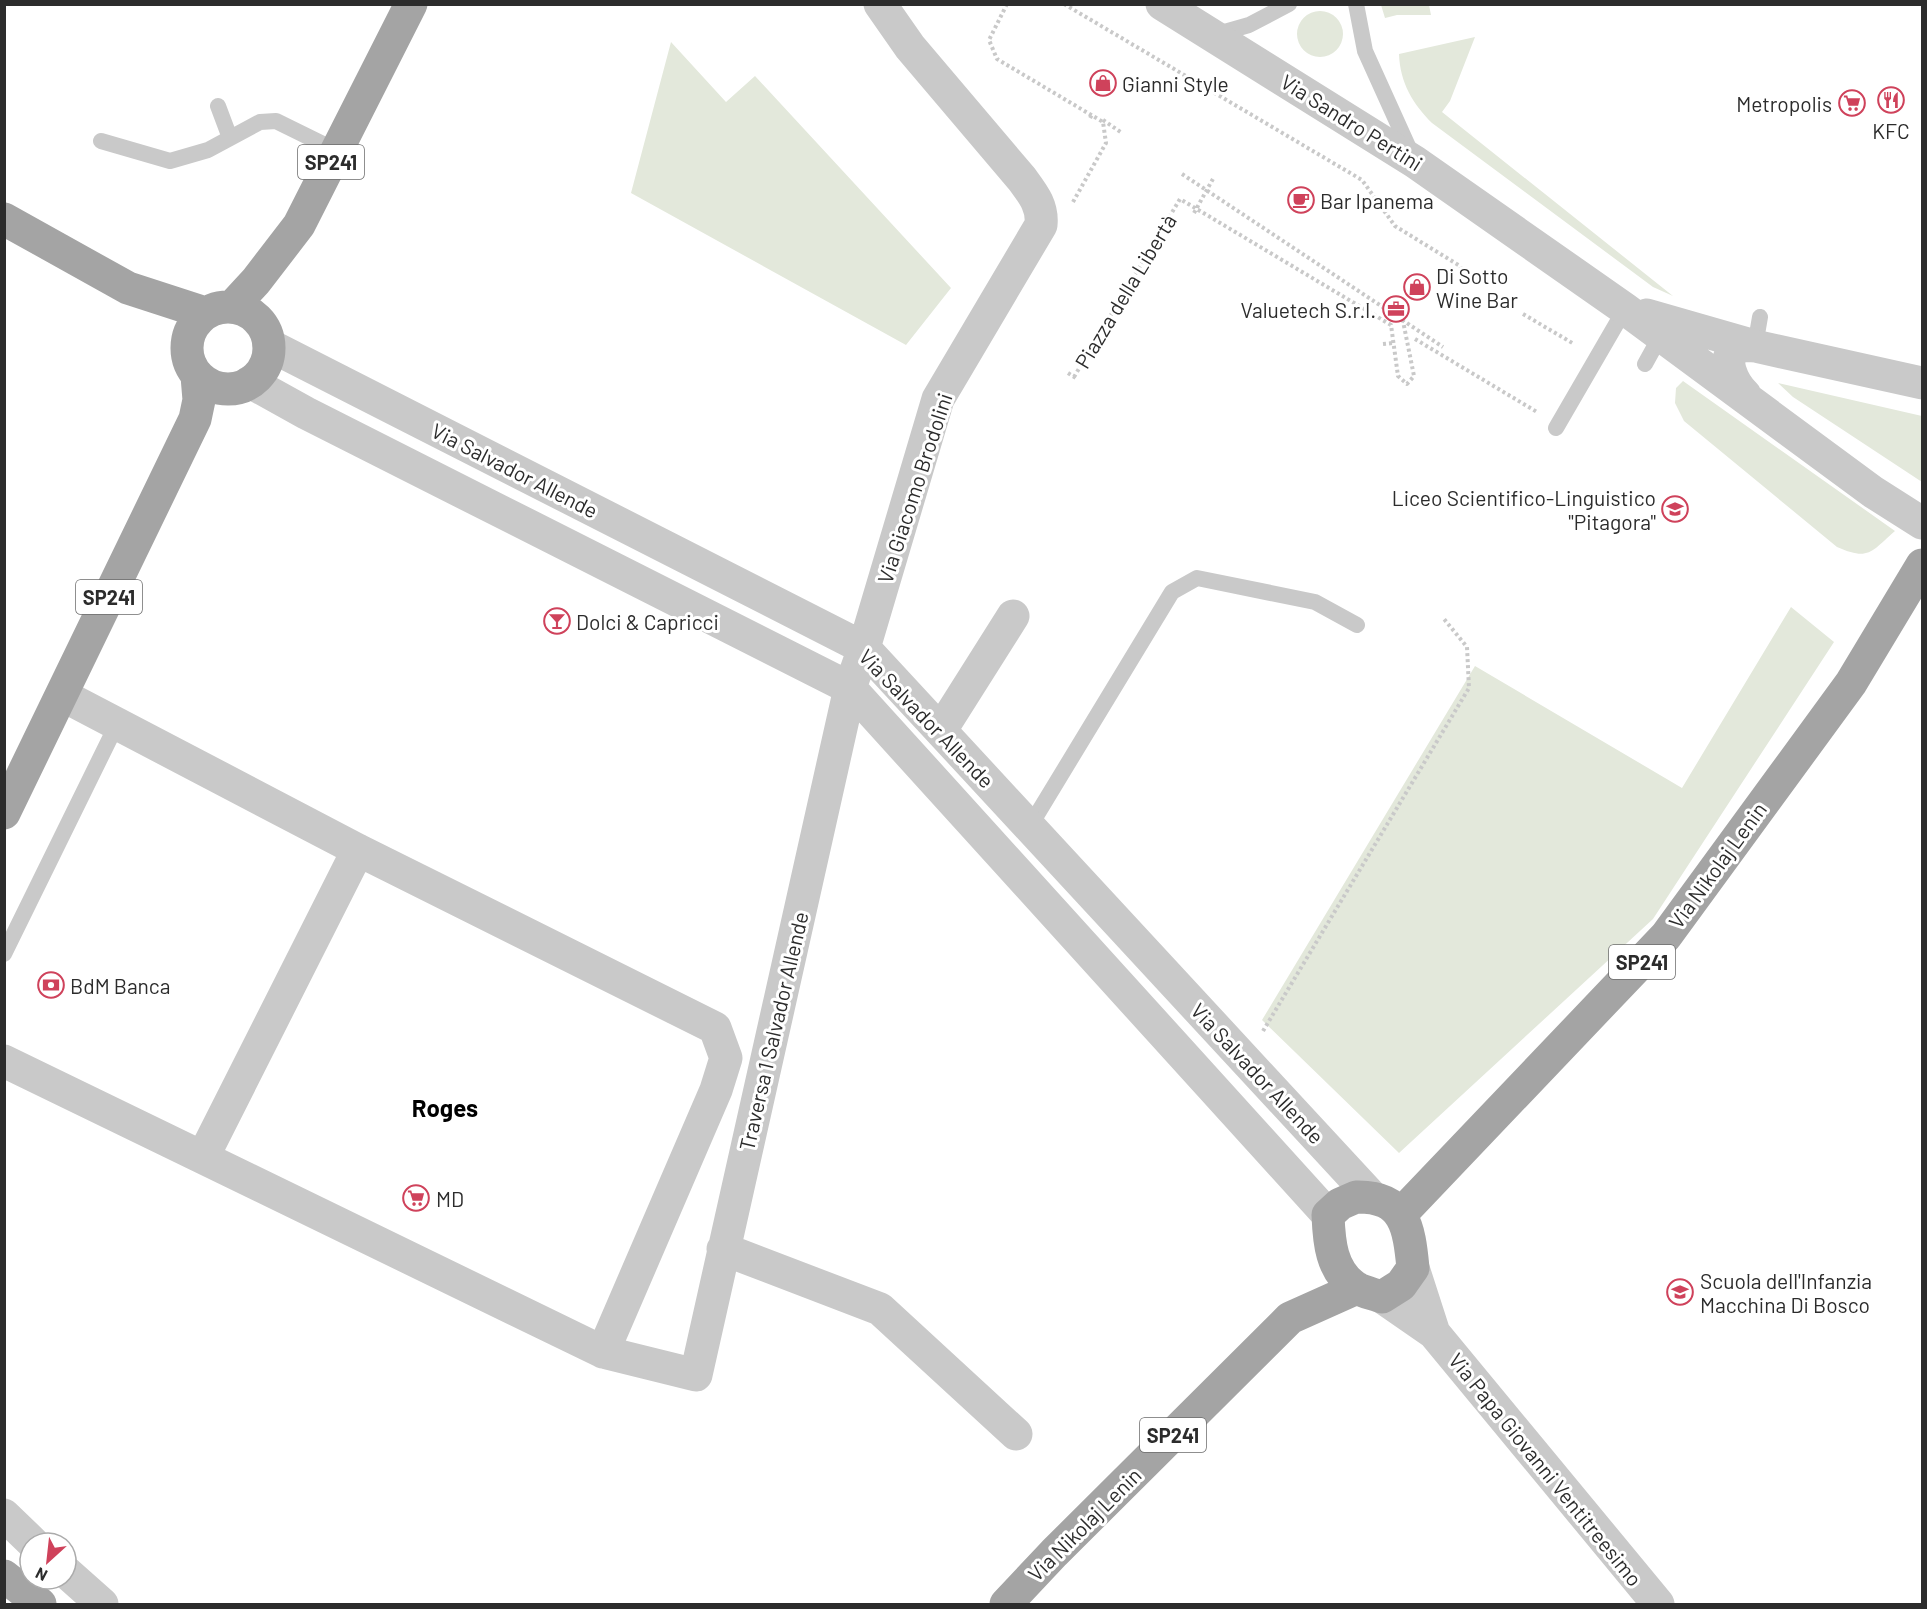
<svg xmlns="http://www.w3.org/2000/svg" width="1927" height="1609" font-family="Barlow,sans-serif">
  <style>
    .green { fill: #e3e8db }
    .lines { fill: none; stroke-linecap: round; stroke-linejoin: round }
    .path { stroke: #c9c9c9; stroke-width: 4; stroke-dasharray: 3 3; stroke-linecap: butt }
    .service { stroke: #c9c9c9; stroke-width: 16 }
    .minor { stroke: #c9c9c9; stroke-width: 33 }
    .primary { stroke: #a4a4a4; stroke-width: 33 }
    .path-bridge { stroke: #c9c9c9; stroke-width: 4; stroke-dasharray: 3 3; stroke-linecap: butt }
    .labels { text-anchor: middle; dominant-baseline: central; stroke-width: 6; stroke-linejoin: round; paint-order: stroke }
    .shield { fill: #fff; stroke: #6b6b6b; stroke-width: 1.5 }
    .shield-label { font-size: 20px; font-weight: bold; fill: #2c2c2c }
    .poi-label { font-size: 21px; fill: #2c2c2c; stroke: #fff; text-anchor: start }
    .street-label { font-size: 21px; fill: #2c2c2c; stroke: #fff }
    .quarter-label { font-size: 24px; font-weight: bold; fill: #000; stroke: #fff }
  </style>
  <rect width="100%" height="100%" fill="#fff"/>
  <path class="green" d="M1381 5H1429L1431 15H1397L1385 18Z
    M1297 34a23 23 0 1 1 46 0a23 23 0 1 1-46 0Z
    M1475 37 1450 101 1442 112 1673 296 1653 287 1432 123C1413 104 1400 83 1399 54Z
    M671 42 726 102 755 76 951 288 906 345 631 193Z
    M1683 381 1895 531C1871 552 1869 561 1837 547L1684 421 1675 403 1676 388Z
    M1778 383 1922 416V482L1793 397Z
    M1791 607 1834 642 1653 919 1399 1153 1262 1020 1475 666 1682 788Z"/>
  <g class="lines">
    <path class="path" d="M1007 4 989 40 997 59 1103 122 1106 143 1073 202
      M1064 4 1362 180 1395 226 1460 266 1466 279
      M1103 120 1122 133
      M1194 213 1214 177
      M1523 314 1574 344
      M1415 339 1537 412
      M1383 344 1393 343
      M1068 373 1076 378
      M1074 377 1180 199 1391 325 1398 376 1407 384 1414 376 1403 321
      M1263 1031 1469 688 1467 647 1444 619"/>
    <path class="service" d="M1356 4 1365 51 1412 155
      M1214 35 1249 25 1289 4
      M218 106 230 138
      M101 141 170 161 208 150 260 122 276 121 337 151
      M1755 346 1760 317
      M1645 364 1661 335
      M1556 428 1625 309
      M1030 826 1172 592 1197 578 1315 602 1357 625
      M4 954 117 724"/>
    <path class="minor" d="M1162 4 1415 162 1625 309 1873 492 1922 523
      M1647 315 1755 346
      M269 345 864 648 1372 1197
      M250 382 306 413 850 688 1328 1215
      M1745 395C1735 385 1717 356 1740 347 1744 345 1751 346 1755 346L1922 383
      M62 695 358 850 715 1028 726 1058 716 1090 603 1352
      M941 730 1013 616
      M4 1061 603 1352 696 1375 850 688 864 648 938 399 1041 225C1043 206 1033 194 1022 179L910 47 880 4
      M203 1157 358 850
      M723 1249 880 1309 1016 1434
      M1413 1268 1434 1333
      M1382 1297 1434 1333 1658 1604
      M4 1515 33 1543
      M66 1572 102 1604"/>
    <path class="primary" d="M4 219 128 288 205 313
      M232 307 256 281 299 225 411 4
      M187 348a41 41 0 1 1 82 0a41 41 0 1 1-82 0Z
      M4 813 195 419 199 400 197 376
      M1356 1197C1405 1196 1409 1227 1413 1268L1401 1285 1382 1297C1374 1294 1362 1292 1355 1287 1331 1270 1329 1242 1328 1215L1340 1204Z
      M1401 1214 1666 936 1851 683 1922 565
      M4 1576 40 1604
      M1006 1604 1054 1553 1290 1318 1357 1288"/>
    <path class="path-bridge" d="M1090 118 1093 113
      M1182 174 1443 347"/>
  </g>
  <defs>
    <g id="shop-ring" transform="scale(1.35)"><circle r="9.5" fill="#fff" stroke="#cf425b" stroke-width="1.5"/><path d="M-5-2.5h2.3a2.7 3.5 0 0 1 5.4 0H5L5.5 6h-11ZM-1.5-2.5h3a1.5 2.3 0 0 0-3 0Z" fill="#cf425b"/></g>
    <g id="restaurant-ring" transform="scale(1.35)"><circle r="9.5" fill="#fff" stroke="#cf425b" stroke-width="1.5"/><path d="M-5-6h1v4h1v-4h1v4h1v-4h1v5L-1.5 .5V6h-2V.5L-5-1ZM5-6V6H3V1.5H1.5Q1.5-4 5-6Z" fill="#cf425b"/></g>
    <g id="supermarket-ring" transform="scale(1.35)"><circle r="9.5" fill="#fff" stroke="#cf425b" stroke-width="1.5"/><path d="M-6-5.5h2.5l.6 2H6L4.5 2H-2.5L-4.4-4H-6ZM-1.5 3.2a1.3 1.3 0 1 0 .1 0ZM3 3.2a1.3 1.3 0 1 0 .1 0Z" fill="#cf425b"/></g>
    <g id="cafe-ring" transform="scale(1.35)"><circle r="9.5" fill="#fff" stroke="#cf425b" stroke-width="1.5"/><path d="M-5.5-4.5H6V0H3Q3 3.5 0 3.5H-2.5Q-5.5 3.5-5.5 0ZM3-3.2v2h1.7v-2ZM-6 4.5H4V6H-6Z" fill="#cf425b"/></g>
    <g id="office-ring" transform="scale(1.35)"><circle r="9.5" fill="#fff" stroke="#cf425b" stroke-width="1.5"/><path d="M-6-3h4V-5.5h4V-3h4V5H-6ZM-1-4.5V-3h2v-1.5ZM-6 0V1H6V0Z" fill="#cf425b"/></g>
    <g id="university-ring" transform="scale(1.35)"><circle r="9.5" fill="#fff" stroke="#cf425b" stroke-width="1.5"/><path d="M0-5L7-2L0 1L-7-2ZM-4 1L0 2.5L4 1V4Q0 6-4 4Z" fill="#cf425b"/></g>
    <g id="bar-ring" transform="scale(1.35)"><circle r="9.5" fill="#fff" stroke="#cf425b" stroke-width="1.5"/><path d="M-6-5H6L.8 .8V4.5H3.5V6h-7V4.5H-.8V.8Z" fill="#cf425b"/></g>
    <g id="bank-ring" transform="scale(1.35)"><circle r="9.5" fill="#fff" stroke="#cf425b" stroke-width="1.5"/><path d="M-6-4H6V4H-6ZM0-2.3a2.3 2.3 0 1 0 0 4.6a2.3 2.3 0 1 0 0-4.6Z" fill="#cf425b"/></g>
    <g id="school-ring" transform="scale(1.35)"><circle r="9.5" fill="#fff" stroke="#cf425b" stroke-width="1.5"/><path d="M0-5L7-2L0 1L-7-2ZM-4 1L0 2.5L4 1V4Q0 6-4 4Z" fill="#cf425b"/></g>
  </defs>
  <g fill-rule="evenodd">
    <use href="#shop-ring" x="1103" y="83"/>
    <use href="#restaurant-ring" x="1891" y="100"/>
    <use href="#supermarket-ring" x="1852" y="103"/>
    <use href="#cafe-ring" x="1301" y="200"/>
    <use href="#shop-ring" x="1417" y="287"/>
    <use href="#office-ring" x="1396" y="309"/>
    <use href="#university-ring" x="1675" y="509"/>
    <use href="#bar-ring" x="557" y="621"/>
    <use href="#bank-ring" x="51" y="985"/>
    <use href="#supermarket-ring" x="416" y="1198"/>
    <use href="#school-ring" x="1680" y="1292"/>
  </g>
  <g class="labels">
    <g class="shield">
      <rect x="298" y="145" width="66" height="34" rx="4.5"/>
      <rect x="76" y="580" width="66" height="34" rx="4.5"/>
      <rect x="1609" y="945" width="66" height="34" rx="4.5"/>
      <rect x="1140" y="1418" width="66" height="34" rx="4.5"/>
    </g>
    <g class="shield-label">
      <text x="331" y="162">SP241</text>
      <text x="109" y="597">SP241</text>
      <text x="1642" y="962">SP241</text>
      <text x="1173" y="1435">SP241</text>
    </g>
    <g class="poi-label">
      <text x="1122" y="83">Gianni Style</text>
      <text x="1832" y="103" text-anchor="end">Metropolis</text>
      <text x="1891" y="130" text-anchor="middle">KFC</text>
      <text x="1320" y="200">Bar Ipanema</text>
      <text x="1436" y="275">Di Sotto<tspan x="1436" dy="24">Wine Bar</tspan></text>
      <text x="1376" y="309" text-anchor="end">Valuetech S.r.l.</text>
      <text x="1656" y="497" text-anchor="end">Liceo Scientifico-Linguistico<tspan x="1656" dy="24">"Pitagora"</tspan></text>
      <text x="576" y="621">Dolci &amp; Capricci</text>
      <text x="70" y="985">BdM Banca</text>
      <text x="436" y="1198">MD</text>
      <text x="1700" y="1280">Scuola dell'Infanzia<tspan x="1700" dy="24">Macchina Di Bosco</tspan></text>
    </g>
    <g class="street-label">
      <text transform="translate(1352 122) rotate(32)">Via Sandro Pertini</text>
      <text transform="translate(1125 291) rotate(-59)">Piazza della Libertà</text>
      <text transform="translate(515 470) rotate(27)">Via Salvador Allende</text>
      <text transform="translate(914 488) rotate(-72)">Via Giacomo Brodolini</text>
      <text transform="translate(927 718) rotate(46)">Via Salvador Allende</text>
      <text transform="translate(1717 865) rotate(-54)">Via Nikolaj Lenin</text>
      <text transform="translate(773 1031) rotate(-77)">Traversa 1 Salvador Allende</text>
      <text transform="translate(1258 1073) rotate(47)">Via Salvador Allende</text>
      <text transform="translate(1546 1469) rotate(51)">Via Papa Giovanni Ventitreesimo</text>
      <text transform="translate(1084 1524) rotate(-45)">Via Nikolaj Lenin</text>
    </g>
    <g class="quarter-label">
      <text x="445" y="1107">Roges</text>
    </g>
  </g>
  <rect width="1927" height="1609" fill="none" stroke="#2c2c2c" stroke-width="12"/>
  <g transform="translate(48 1561) rotate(207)"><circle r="28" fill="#ffffff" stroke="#ababab" stroke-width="1.5"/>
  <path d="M0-4.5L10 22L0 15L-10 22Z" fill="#cf425b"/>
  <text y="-9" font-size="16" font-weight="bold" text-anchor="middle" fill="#2c2c2c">N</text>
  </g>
</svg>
